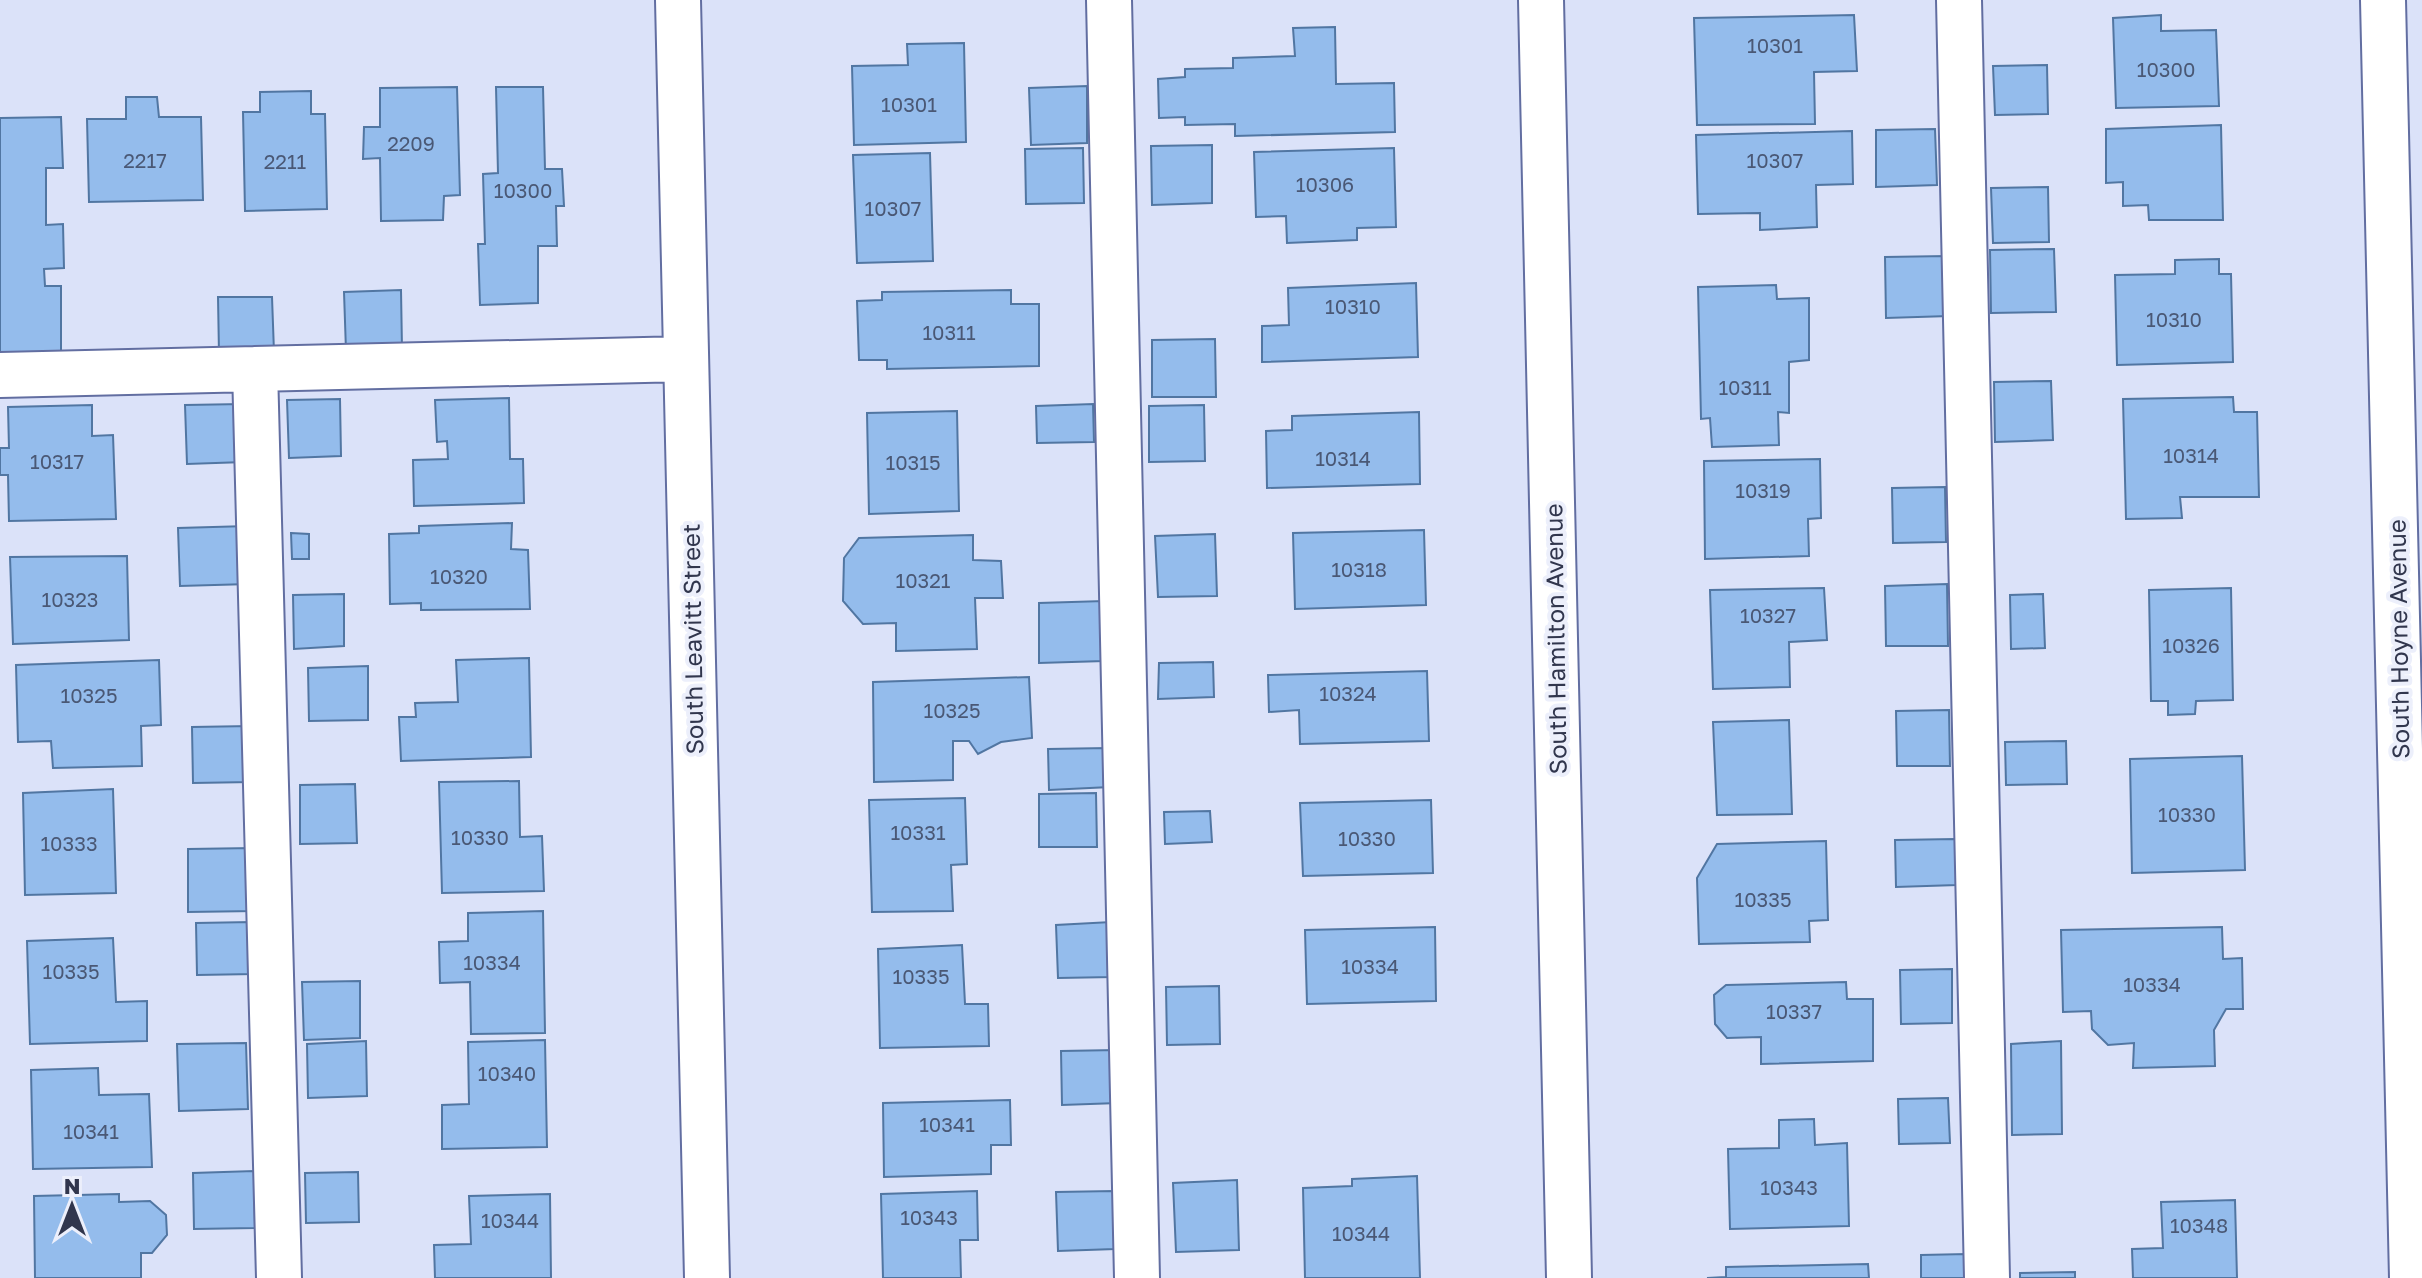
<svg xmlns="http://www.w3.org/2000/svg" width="2422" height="1278" font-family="'Golos Text',sans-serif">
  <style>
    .building { fill: #94bcec; stroke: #5176a2; stroke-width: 2 }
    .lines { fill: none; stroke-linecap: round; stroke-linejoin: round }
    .minor-casing { stroke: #626ea1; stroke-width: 48 }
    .minor { stroke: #fff; stroke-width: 44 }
    .labels { text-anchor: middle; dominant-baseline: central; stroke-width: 8; stroke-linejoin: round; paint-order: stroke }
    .number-label { font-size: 20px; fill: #4a5875 }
    .street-label { font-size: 24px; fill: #31364d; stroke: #eceffb }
  </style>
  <rect width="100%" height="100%" fill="#dbe2f9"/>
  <path class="building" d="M1854 15 1857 71 1814 72 1815 124 1697 125 1694 18Z
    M2161 15V31L2216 30 2219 106 2116 108 2113 18Z
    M1335 27 1336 84 1394 83 1395 132 1235 136V124L1185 125V117L1159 118 1158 79 1185 77V69L1233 68V58L1295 56 1293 28Z
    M964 43 966 142 854 145 852 66 908 65 907 44Z
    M2047 65 2048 114 1995 115 1993 66Z
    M1087 86V143L1031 145 1029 88Z
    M457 87 460 195 444 196 443 220 381 221 380 158 363 159 364 127H380V88Z
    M496 87H543L545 169H562L564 206H556L557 246H538V303L480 305 478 244H485L483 174 498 173Z
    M311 91V114H325L327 209 245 211 243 112H260V92Z
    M126 97H157L159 117H201L203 200 89 202 87 119H126Z
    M61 117 63 168H46V225L63 224 64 268 44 269 45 286H61V352L0 354V118Z
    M2221 125 2223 220H2149L2148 205 2123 206V182L2106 183V129Z
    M1935 129 1937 185 1876 187V130Z
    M1852 131 1853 184 1816 185 1817 227 1760 230V213L1698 214 1696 135Z
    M1212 145V203L1152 205 1151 146Z
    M1083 148 1084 203 1026 204 1025 149Z
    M1394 148 1396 227 1357 228V240L1287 243 1286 216 1256 217 1254 152Z
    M930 153 933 261 857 263 853 155Z
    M2048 187 2049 242 1993 243 1991 188Z
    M2054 249 2056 312 1991 313 1990 250Z
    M1947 256 1949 316 1886 318 1885 257Z
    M2219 259V274H2231L2233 362 2117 365 2115 275 2175 274V260Z
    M1416 283 1418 357 1262 362V326L1289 325 1288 288Z
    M1776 285 1777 299 1809 298V360L1789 362V413L1778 412 1779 445 1712 447 1710 418 1701 419 1698 287Z
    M401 290 402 349 346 351 344 292Z
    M1011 290V304H1039V366L887 369V360H859L857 301 882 300V292Z
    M218 297H272L274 352 219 354Z
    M1215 339 1216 397H1152V340Z
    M2051 381 2053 440 1995 442 1994 382Z
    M2233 397 2234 412H2257L2259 497H2180L2182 518 2126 519 2123 399Z
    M509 398 510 459H523L524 503 414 506 413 460 448 459 447 441 437 442 435 400Z
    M340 399 341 456 289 458 287 400Z
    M243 404 244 462 187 464 185 405Z
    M1093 404 1094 442 1037 443 1036 406Z
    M92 405V436L113 435 116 519 9 521 8 475H0V448H9L8 407Z
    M1204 405 1205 461 1149 462V406Z
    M957 411 959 511 869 514 867 413Z
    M1419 412 1420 484 1267 488 1266 431 1292 430V416Z
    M1820 459 1821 518 1808 519 1809 556 1705 559 1704 461Z
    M1945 487 1946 542 1893 543 1892 488Z
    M512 523 511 549 528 550 530 609 421 610V603L390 604 389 534 419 533V526Z
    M248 526 249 584 180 586 178 528Z
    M1424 530 1426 605 1295 609 1293 533Z
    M291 533 309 534V559H292Z
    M1215 534 1217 596 1158 597 1155 536Z
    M973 535V560L1001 561 1003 598H975L977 649 896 651V623L863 624 843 601 844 558 859 538Z
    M127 556 129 640 13 644 10 557Z
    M1947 584 1948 646H1886L1885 586Z
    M1824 588 1827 640 1789 642 1790 687 1713 689 1710 590Z
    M2231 588 2233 700 2196 701 2195 714 2168 715V701H2151L2149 590Z
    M344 594V646L294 649 293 595Z
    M2043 594 2045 648 2011 649 2010 595Z
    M1104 601V661L1039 663V603Z
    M529 658 531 757 401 761 399 717H416L415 703 458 702 456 660Z
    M159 660 161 725 141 726 142 766 53 768 51 741 18 742 16 665Z
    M1213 662 1214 697 1158 699 1159 663Z
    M368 666V720L309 721 308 668Z
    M1427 671 1429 741 1300 744 1299 710 1269 712 1268 675Z
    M1029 677 1032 738 1001 742 978 754 969 741H953V780L874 782 873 682Z
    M1949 710 1950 766H1897L1896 711Z
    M1789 720 1792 814 1717 815 1713 722Z
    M251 726 252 782 193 783 192 727Z
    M2066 741 2067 784 2006 785 2005 742Z
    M1108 748 1110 787 1049 790 1048 749Z
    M2242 756 2245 870 2132 873 2130 759Z
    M519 781 520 837 542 836 544 891 442 893 439 782Z
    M355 784 357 843 300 844V785Z
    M113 789 116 893 25 895 23 793Z
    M1096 793 1097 847H1039V794Z
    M965 798 967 864 951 865 953 911 872 912 869 800Z
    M1431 800 1433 873 1303 876 1300 803Z
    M1210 811 1212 842 1165 844 1164 812Z
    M1955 839 1957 885 1896 887 1895 840Z
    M1826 841 1828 920 1809 921 1810 942 1699 944 1697 878 1717 844Z
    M254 848 256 911 188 912V849Z
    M543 911 545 1033 471 1034 470 982 440 983 439 942 468 941V913Z
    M252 922 254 974 197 975 196 923Z
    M1111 922 1113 977 1058 978 1056 925Z
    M1435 927 1436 1001 1307 1004 1305 930Z
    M2222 927 2223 959 2242 958 2243 1009H2226L2214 1030 2215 1066 2133 1068 2134 1043 2108 1045 2092 1029 2091 1011 2063 1012 2061 930Z
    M113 938 116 1002 147 1001V1041L30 1044 27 941Z
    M962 945 965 1004H988L989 1046 880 1048 878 949Z
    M1952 969V1023L1901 1024 1900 970Z
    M360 981V1038L304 1040 302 982Z
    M1846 982 1847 999H1873V1061L1761 1064V1037L1727 1038 1715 1024 1714 995 1726 985Z
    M1219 986 1220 1044 1167 1045 1166 987Z
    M545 1040 547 1147 442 1149V1105L469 1104 468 1042Z
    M366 1041 367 1096 308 1098 307 1044Z
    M2061 1041 2062 1134 2012 1135 2011 1044Z
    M246 1043 248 1109 179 1111 177 1044Z
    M1117 1050 1118 1103 1062 1105 1061 1051Z
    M98 1068 99 1095 149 1094 152 1167 33 1169 31 1070Z
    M1948 1098 1950 1143 1899 1144 1898 1099Z
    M1010 1100 1011 1145H991V1174L884 1177 883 1103Z
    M1814 1119 1815 1145 1847 1143 1849 1226 1730 1229 1728 1149 1779 1148V1120Z
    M254 1171 255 1228 194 1229 193 1173Z
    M358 1172 359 1222 306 1223 305 1173Z
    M1417 1176 1420 1278H1305L1303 1188 1352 1186V1179Z
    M1237 1180 1239 1250 1176 1252 1173 1183Z
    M977 1191 978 1240H960L961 1278H883L881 1194Z
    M1114 1191 1115 1249 1058 1251 1056 1192Z
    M119 1194V1202L150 1201 166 1215 167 1235 152 1253H141V1278H35L34 1196Z
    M550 1194 551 1278H435L434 1245 471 1244 469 1196Z
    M2235 1200 2237 1278H2133L2132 1249 2163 1248 2161 1202Z
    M1967 1254V1278H1921V1255Z
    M1868 1264 1869 1278H1707L1726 1277V1267Z
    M2075 1272V1278H2020V1273Z"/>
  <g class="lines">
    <g class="minor-casing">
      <path id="minor" d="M678 0 707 1278
        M1109 0 1137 1278
        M1541 0 1569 1278
        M1959 0 1987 1278
        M2383 0 2412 1278
        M255 369 279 1278
        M0 375 686 359"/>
    </g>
    <use href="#minor" class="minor"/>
  </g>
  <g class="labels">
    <g class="number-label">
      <text x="1775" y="45">10301</text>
      <text x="2166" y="69">10300</text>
      <text x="909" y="104">10301</text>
      <text x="411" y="143">2209</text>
      <text x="145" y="160">2217</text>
      <text x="1775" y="160">10307</text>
      <text x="285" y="161">2211</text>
      <text x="1325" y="184">10306</text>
      <text x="523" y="190">10300</text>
      <text x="893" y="208">10307</text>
      <text x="1353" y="306">10310</text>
      <text x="2174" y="319">10310</text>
      <text x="949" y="332">10311</text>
      <text x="1745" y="387">10311</text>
      <text x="2191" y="455">10314</text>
      <text x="1343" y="458">10314</text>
      <text x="57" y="461">10317</text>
      <text x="913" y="462">10315</text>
      <text x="1763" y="490">10319</text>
      <text x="1359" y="569">10318</text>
      <text x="459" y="576">10320</text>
      <text x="923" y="580">10321</text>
      <text x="70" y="599">10323</text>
      <text x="1768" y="615">10327</text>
      <text x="2191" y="645">10326</text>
      <text x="1348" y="693">10324</text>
      <text x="89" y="695">10325</text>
      <text x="952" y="710">10325</text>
      <text x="2187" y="814">10330</text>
      <text x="918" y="832">10331</text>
      <text x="480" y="837">10330</text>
      <text x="1367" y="838">10330</text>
      <text x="69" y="843">10333</text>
      <text x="1763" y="899">10335</text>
      <text x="492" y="962">10334</text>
      <text x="1370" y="966">10334</text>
      <text x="71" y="971">10335</text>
      <text x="921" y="976">10335</text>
      <text x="2152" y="984">10334</text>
      <text x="1794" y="1011">10337</text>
      <text x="507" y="1073">10340</text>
      <text x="947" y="1124">10341</text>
      <text x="91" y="1131">10341</text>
      <text x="1789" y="1187">10343</text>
      <text x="929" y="1217">10343</text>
      <text x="510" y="1220">10344</text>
      <text x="2199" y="1225">10348</text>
      <text x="1361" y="1233">10344</text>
    </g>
    <g class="street-label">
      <text transform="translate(692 639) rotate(-91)">South Leavitt Street</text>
      <text transform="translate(1555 639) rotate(-91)">South Hamilton Avenue</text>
      <text transform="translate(2398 639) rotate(-91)">South Hoyne Avenue</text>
    </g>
  </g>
  <g transform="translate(72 1206)" stroke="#eceffb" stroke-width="6" paint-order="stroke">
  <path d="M0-6L14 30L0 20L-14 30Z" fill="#31364d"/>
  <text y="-12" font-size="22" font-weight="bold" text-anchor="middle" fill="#31364d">N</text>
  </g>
</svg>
